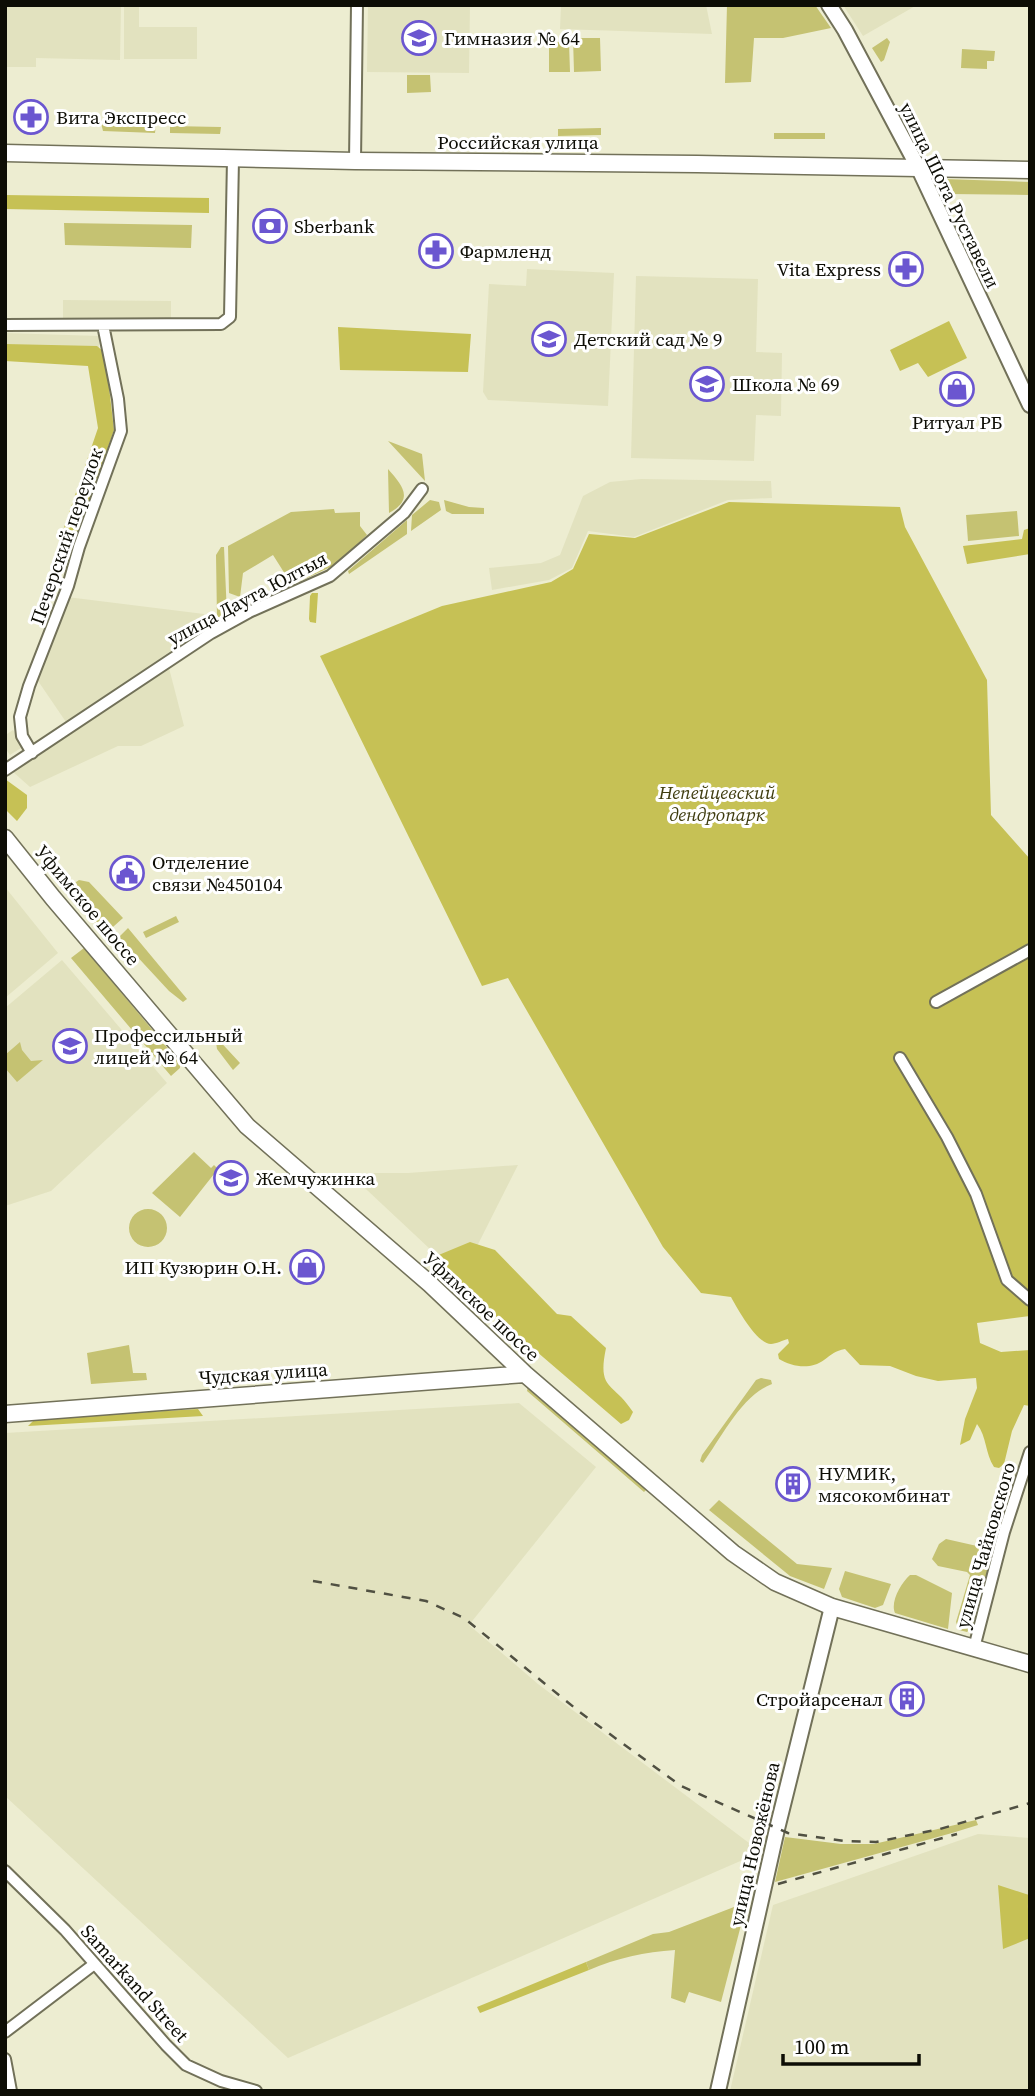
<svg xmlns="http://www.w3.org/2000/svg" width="1035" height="2096" font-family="'Source Serif 4',serif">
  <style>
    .built { fill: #e2e2bf }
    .green { fill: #c5c272 }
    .forest { fill: #c6c155 }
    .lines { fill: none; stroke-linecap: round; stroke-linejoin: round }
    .minor-casing { stroke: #727159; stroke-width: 14 }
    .tertiary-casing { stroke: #727159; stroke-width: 18 }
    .secondary-casing { stroke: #727159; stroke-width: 19 }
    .minor { stroke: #fff; stroke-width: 10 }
    .tertiary { stroke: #fff; stroke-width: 14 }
    .secondary { stroke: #fff; stroke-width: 16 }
    .rail { stroke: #505042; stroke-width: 2.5; stroke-dasharray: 9 9; stroke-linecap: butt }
    .labels { text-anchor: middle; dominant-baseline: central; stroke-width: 6; stroke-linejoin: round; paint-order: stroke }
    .poi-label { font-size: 19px; fill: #0d0d05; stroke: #fff; text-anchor: start }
    .street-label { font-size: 19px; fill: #0d0d05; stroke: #fff }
    .park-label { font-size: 19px; font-style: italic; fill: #3f3c0f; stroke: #fff }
  </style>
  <rect width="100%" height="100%" fill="#ededd1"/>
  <path class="built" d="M5 5H121L120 60 36 58V67H5Z
    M124 5H139V27H197V59H124Z
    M368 5H470L469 73 367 72Z
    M561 5H706L712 34 560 29Z
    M843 5H917L863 36Z
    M527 269 614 273 608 406 488 400 483 392 489 284 526 286Z
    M636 276 758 279 756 352 782 353 781 416 756 415 754 461 631 458Z
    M63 300 171 301V318H63Z
    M5 333 99 336V350L5 348Z
    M641 479 771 481 772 498 728 500 634 537 588 531 572 568 549 580 492 590 489 568 541 563 560 555 583 496 610 482Z
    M67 597 204 614 208 626 66 722 34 675Z
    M169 668 184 726 141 746H118L30 787 12 771Z
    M13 730 24 746 10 755 5 748V733L7 734Z
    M5 887 58 953 5 998Z
    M62 960 167 1083 51 1191 5 1206V1008Z
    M518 1165 461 1278 352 1176 356 1173H408Z
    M519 1403 596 1467 469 1625 538 1684 761 1852 288 2058 5 1796V1433Z
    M978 1834 1030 1838V2091H730L773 1905Z"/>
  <path class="green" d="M727 5H815L831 28 783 38H754L751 82 725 83Z
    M573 38H600L601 71 574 72Z
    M887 38 890 42 884 60 881 62 872 48Z
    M549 42H569L570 72H549Z
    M962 49 995 51 994 61H987V69L961 68Z
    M407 75H430L431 92 407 93Z
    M101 123 156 124 155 133 103 131Z
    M170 126 221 127 220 134 170 133Z
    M601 128V135L558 136V129Z
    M774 133H825V139H774Z
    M945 179 1030 182V195L949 194 944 182Z
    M64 223 192 225 191 248 65 245Z
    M388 441 422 454 425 481Z
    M388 469C402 485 415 499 389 513Z
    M430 500 439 502 441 510 411 531 412 515Z
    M444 500 469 507 484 508V514H452L446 511Z
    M334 509 335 513 360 512V526L367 535 337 564 292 585 273 555 243 573 240 597 229 593 228 546 291 512Z
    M1017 511 1019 536 968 541 966 515Z
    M407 520V534L349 574 348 571Z
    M221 547H224L227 615 223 619 217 618 216 555Z
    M79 880 89 882 123 918 104 935 74 897 70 886Z
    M176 916 179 922 146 938 143 932Z
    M128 928 187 999 183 1002 169 991 119 937Z
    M84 948 180 1063V1068L171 1076 71 958Z
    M215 1036 240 1063 233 1070 217 1049Z
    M20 1042 22 1050 31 1061 43 1060 17 1082 5 1068V1055Z
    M194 1152 211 1168 214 1165 218 1169 180 1217 152 1193Z
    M129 1228a19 19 0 1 1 38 0a19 19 0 1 1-38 0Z
    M129 1345 133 1373H146L147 1380 91 1384 87 1353Z
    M761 1378 771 1380 772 1384C742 1395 721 1438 703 1463L700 1461 702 1455 756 1380Z
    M528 1386 648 1488 644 1492 527 1391Z
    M719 1500 797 1564 832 1568 824 1589 790 1576 709 1510Z
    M946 1539 977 1546 983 1553 988 1569 971 1628 967 1632 959 1630 956 1622 970 1575 967 1572 938 1566 932 1559 939 1544Z
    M845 1571 891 1584 883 1605 875 1608 842 1597 839 1589Z
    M910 1575H916L952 1593 948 1629 895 1613C890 1602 901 1583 910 1575Z
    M976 1820 978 1825 952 1833 775 1882 785 1837 841 1844H874Z
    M747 1902 721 2002 689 1992 685 2003 671 1998 675 1950C645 1952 617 1958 589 1970L586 1962 653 1934 669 1932Z"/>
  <path class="forest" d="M5 195 209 198V213L5 209Z
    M949 321 967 358 928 377 918 363 900 371 890 350Z
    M338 327 471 334 468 372 340 370Z
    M5 344 97 346 105 353 114 430 71 553 65 556 59 555V542L98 428 88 366 5 361Z
    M729 502 900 507 905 527 987 680 991 815 1030 859V1316L977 1323 980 1343 1001 1352 1030 1350V1406L1024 1405 1012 1431 1004 1464 999 1468 994 1467C985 1453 987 1437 977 1424L970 1440 960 1445 965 1419 977 1388 976 1378 938 1381 916 1376 890 1366 860 1365 845 1349C835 1351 832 1354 824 1360 811 1370 792 1367 779 1359L778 1354 789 1343 788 1339C783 1340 776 1344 771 1344 757 1344 737 1308 731 1297L701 1293 663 1247 508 978 482 986 320 656 442 606 551 582 573 569 589 534 635 538Z
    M1030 528V554L967 564 963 546 1022 539 1024 530Z
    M312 593H318L316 623 310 622 309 619 310 596Z
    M5 779 27 795V808L17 821 5 809Z
    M470 1242 495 1250 557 1314 571 1316 606 1348C597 1391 613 1381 633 1412L629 1420 621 1424 429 1259Z
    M198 1409 203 1416 28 1426 35 1419Z
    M998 1885 1029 1895C1026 1909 1030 1923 1030 1938L1003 1949Z
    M586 1962 589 1970 480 2013 477 2007Z"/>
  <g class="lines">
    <g class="minor-casing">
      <path id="minor" d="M355 161 357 5
        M5 325 221 324 230 317 233 159
        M32 753 22 736 20 717 29 686 68 586 79 547 121 431 118 399 103 325
        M5 770 211 633 249 612 330 576 404 513 422 489
        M936 1002 1030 950
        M900 1058 947 1137 976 1194 1007 1280 1030 1300
        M974 1648 1004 1532 1030 1452
        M5 1871 65 1930 166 2045 186 2065 221 2081 256 2091
        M5 2032 93 1965
        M5 2059 11 2091"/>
    </g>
    <g class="tertiary-casing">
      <path id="tertiary" d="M829 5 845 30 919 169 1030 405
        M718 2091 777 1829 832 1607"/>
    </g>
    <g class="secondary-casing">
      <path id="secondary" d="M5 153 355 161 697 164 1030 170
        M5 838 53 898 247 1126 430 1284 525 1374 733 1553 775 1582 832 1607 1030 1664
        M5 1414 525 1374"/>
    </g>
    <use href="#minor" class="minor"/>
    <use href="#tertiary" class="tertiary"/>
    <use href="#secondary" class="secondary"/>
    <path class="rail" d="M313 1581 426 1601 464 1618 581 1713 681 1786 788 1833 844 1841 876 1842 940 1829 1030 1803
      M778 1884 957 1834"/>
  </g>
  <defs>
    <g id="school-ring" transform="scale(1.75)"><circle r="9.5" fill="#fff" stroke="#6b56d0" stroke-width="1.5"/><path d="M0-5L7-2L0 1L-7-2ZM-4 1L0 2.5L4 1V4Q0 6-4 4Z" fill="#6b56d0"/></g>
    <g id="pharmacy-ring" transform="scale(1.75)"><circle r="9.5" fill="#fff" stroke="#6b56d0" stroke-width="1.5"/><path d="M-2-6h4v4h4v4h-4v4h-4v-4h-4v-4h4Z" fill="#6b56d0"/></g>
    <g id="bank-ring" transform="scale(1.75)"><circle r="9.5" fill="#fff" stroke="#6b56d0" stroke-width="1.5"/><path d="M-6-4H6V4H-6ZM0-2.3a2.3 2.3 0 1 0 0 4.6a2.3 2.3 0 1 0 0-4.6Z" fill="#6b56d0"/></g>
    <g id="shop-ring" transform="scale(1.75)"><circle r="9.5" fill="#fff" stroke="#6b56d0" stroke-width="1.5"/><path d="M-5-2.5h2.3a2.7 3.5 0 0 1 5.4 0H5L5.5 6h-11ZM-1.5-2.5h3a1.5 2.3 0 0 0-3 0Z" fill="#6b56d0"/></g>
    <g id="civic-ring" transform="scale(1.75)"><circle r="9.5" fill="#fff" stroke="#6b56d0" stroke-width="1.5"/><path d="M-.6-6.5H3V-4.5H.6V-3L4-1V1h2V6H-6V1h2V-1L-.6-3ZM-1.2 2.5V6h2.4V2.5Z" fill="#6b56d0"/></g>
    <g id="university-ring" transform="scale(1.75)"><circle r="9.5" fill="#fff" stroke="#6b56d0" stroke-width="1.5"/><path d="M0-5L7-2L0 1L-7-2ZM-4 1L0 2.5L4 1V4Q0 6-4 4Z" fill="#6b56d0"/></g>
    <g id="building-ring" transform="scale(1.75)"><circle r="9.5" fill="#fff" stroke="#6b56d0" stroke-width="1.5"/><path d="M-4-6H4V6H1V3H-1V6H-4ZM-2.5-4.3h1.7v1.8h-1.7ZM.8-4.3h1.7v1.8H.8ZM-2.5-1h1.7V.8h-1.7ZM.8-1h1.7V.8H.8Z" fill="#6b56d0"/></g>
  </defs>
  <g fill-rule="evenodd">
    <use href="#school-ring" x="419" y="38"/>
    <use href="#pharmacy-ring" x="31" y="117"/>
    <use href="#bank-ring" x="270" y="226"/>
    <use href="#pharmacy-ring" x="436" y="251"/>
    <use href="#pharmacy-ring" x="906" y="269"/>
    <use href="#school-ring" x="549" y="339"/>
    <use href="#school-ring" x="707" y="384"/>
    <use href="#shop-ring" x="957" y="389"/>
    <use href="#civic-ring" x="127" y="873"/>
    <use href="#university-ring" x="70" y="1046"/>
    <use href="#school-ring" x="231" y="1178"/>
    <use href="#shop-ring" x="307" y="1267"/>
    <use href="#building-ring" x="793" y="1484"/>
    <use href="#building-ring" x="907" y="1699"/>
  </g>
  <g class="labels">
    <g class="poi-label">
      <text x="444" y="38">Гимназия № 64</text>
      <text x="56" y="117">Вита Экспресс</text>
      <text x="294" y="226">Sberbank</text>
      <text x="460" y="251">Фармленд</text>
      <text x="881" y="269" text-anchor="end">Vita Express</text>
      <text x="574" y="339">Детский сад № 9</text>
      <text x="732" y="384">Школа № 69</text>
      <text x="957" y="422" text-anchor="middle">Ритуал РБ</text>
      <text x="152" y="862">Отделение<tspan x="152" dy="22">связи №450104</tspan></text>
      <text x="94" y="1035">Профессильный<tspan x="94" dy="22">лицей № 64</tspan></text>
      <text x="256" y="1178">Жемчужинка</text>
      <text x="282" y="1267" text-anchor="end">ИП Кузюрин О.Н.</text>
      <text x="818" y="1473">НУМИК,<tspan x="818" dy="22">мясокомбинат</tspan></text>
      <text x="883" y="1699" text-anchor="end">Стройарсенал</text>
    </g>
    <g class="street-label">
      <text x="518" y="142">Российская улица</text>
      <text transform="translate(950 195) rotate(64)">улица Шота Руставели</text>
      <text transform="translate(66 536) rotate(-71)">Печерский переулок</text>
      <text transform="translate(247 598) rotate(-28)">улица Даута Юлтыя</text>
      <text transform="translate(88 905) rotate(50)">Уфимское шоссе</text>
      <text transform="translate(482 1306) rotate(43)">Уфимское шоссе</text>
      <text transform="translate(263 1373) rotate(-4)">Чудская улица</text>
      <text transform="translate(985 1545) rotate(-74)">улица Чайковского</text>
      <text transform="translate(754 1844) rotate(-77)">улица Новожёнова</text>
      <text transform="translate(135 1983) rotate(48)">Samarkand Street</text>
    </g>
    <g class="park-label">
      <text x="717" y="792">Непейцевский<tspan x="717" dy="22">дендропарк</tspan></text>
    </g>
  </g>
  <rect width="1035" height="2096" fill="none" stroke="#0d0d05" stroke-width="14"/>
  <path d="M783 2054v10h136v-10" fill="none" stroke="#0d0d05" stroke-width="3.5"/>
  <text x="794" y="2054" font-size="21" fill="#0d0d05" stroke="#ffffff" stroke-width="5" paint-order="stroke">100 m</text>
</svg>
